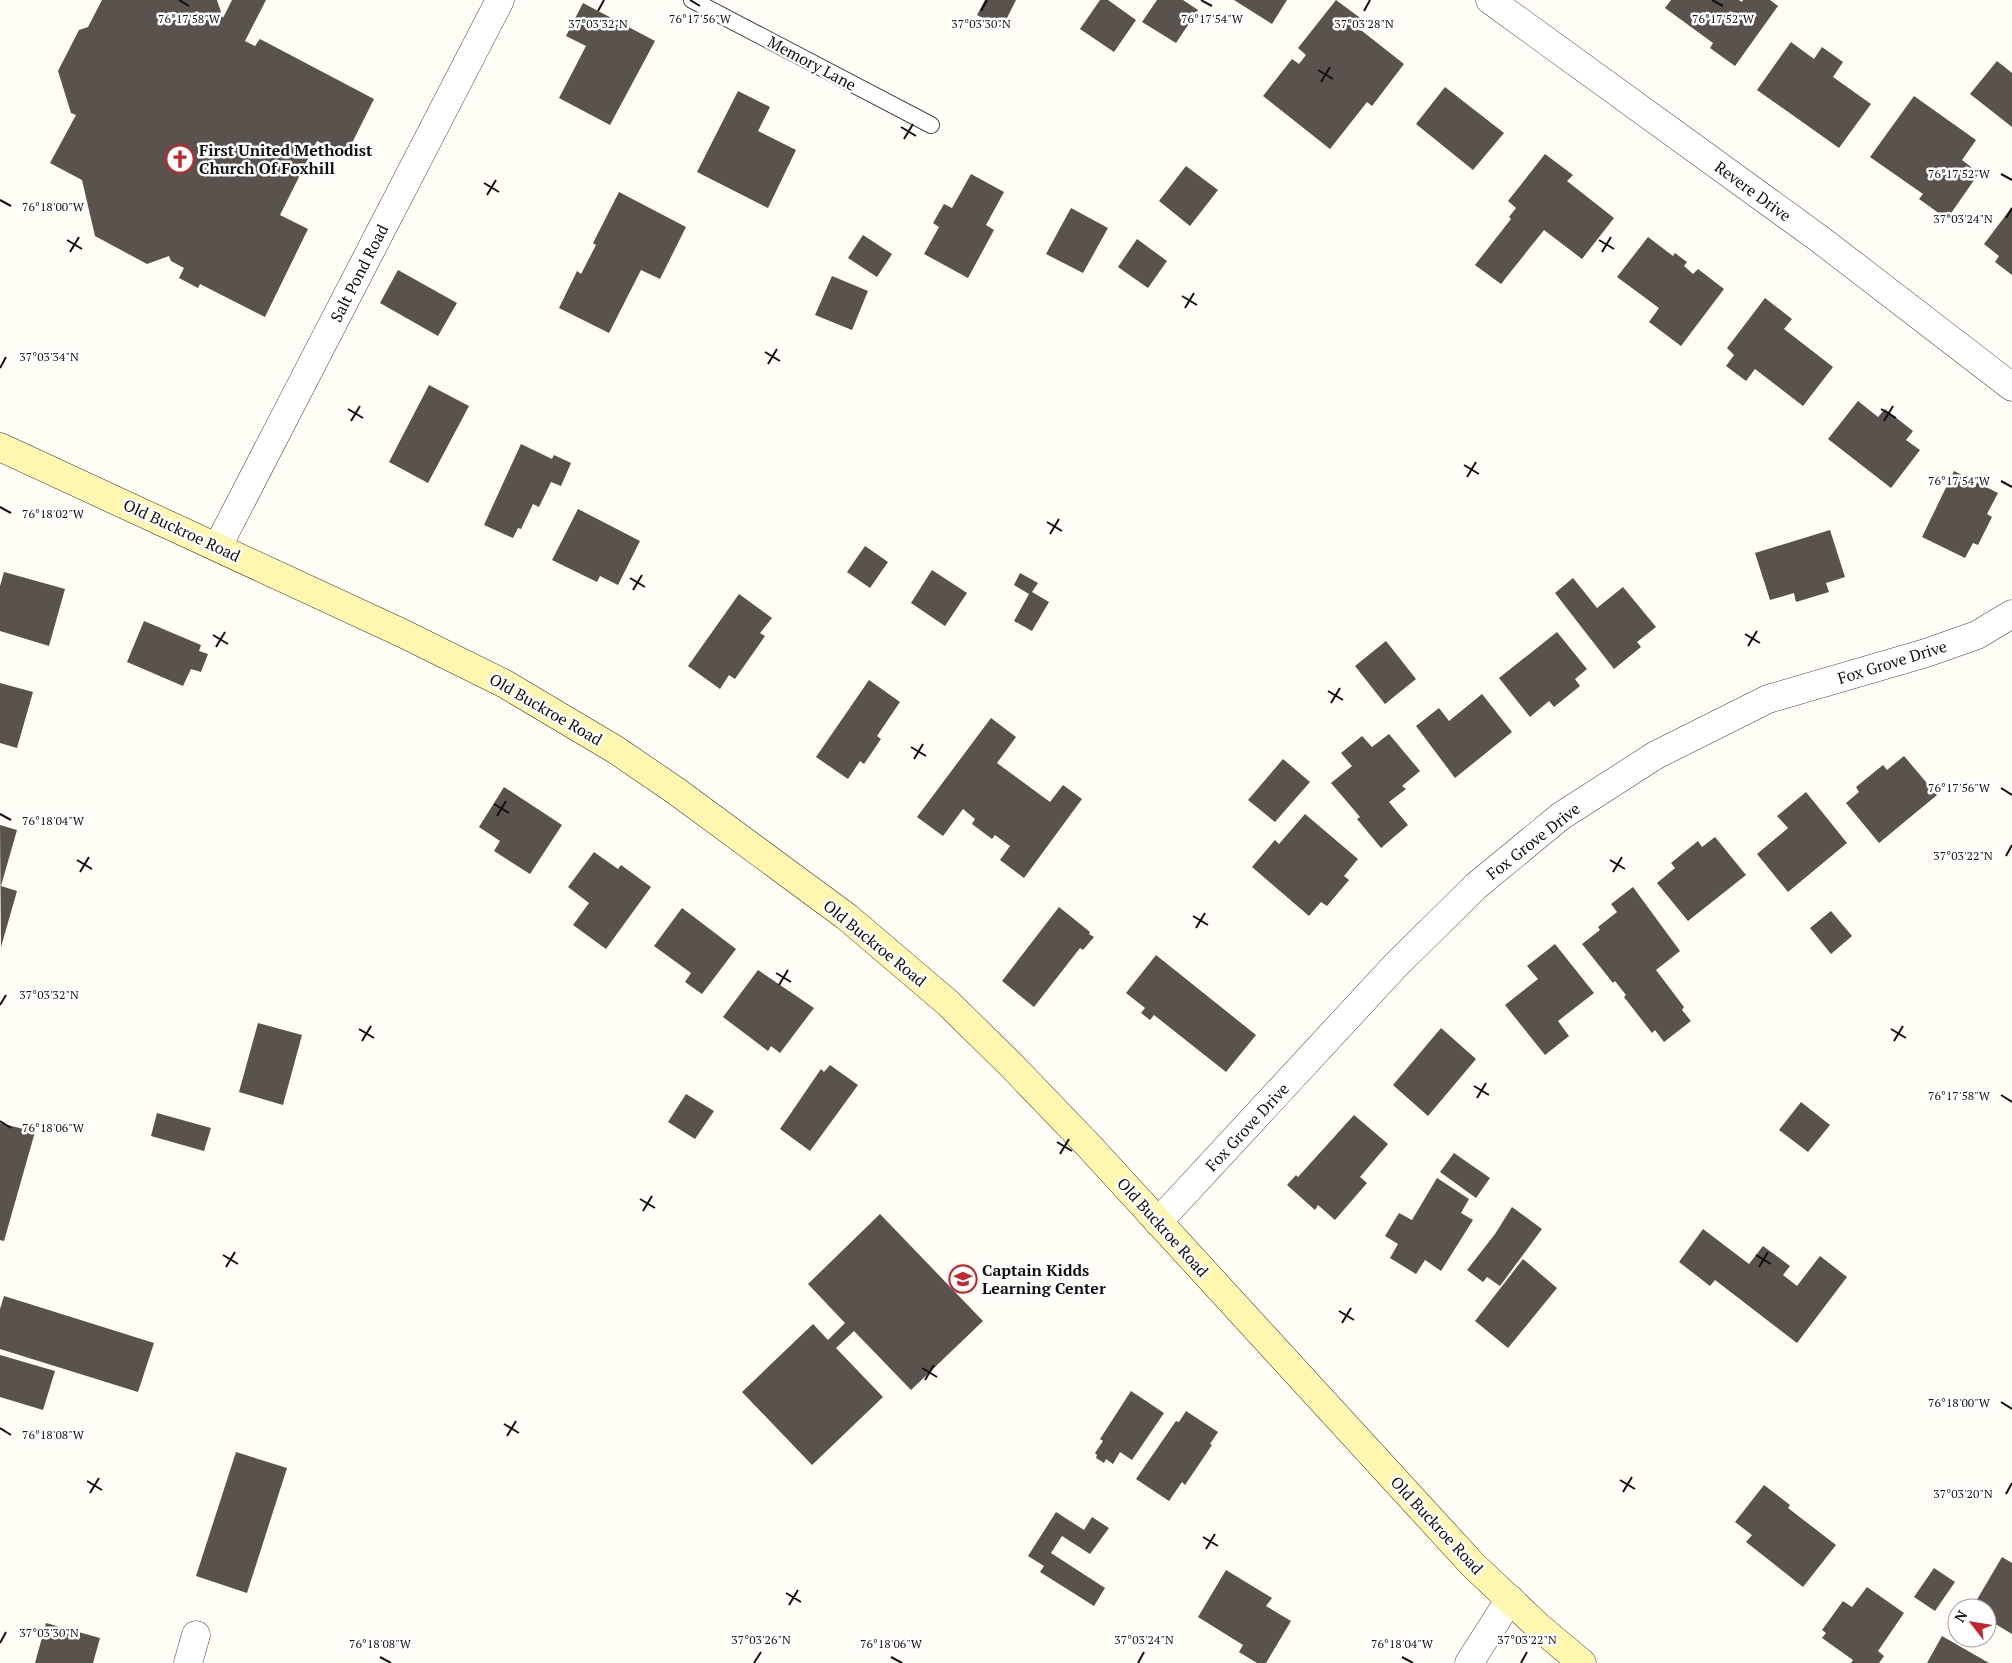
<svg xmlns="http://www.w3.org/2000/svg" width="2012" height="1663" viewBox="0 0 2012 1663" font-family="'PT Serif',serif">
  <rect width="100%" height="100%" fill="#fffdf5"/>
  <g fill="#5a524d">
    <polygon points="102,0 217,0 223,18 232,0 266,0 245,41 255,46 260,39 374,99 346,155 317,141 280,215 308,229 265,317 200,284 198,288 179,278 184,268 171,261 169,256 147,264 95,236 82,180 50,163 76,115 71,113 58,71 79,30 88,27"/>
    <polygon points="985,0 1016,0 1002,28 977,15"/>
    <polygon points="1100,0 1108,0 1136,20 1114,52 1080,29"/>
    <polygon points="1157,0 1183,0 1198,10 1176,43 1142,22"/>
    <polygon points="1234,0 1287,0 1272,24"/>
    <polygon points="1336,0 1363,20 1357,27 1404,64 1372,106 1367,102 1330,149 1263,96 1292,59 1299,64 1306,55 1298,48"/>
    <polygon points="1671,0 1739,0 1742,2 1743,0 1770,0 1778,6 1735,66 1710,48 1713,43 1665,8"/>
    <polygon points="583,3 655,41 610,125 559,98 586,46 566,36"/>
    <polygon points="1791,42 1814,59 1822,47 1843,62 1833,77 1871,104 1839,148 1757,90"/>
    <polygon points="1997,61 2012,73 2012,127 1970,94"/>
    <polygon points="1445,87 1504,133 1473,170 1416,124"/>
    <polygon points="738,91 770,107 758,131 796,150 768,208 697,172"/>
    <polygon points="1914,96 1976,140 1962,160 1979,173 1947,219 1919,199 1923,194 1870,157"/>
    <polygon points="1545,154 1573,175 1567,181 1614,218 1582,259 1544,230 1501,284 1475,265 1511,219 1509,217 1516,208 1508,201"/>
    <polygon points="1186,166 1218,190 1190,226 1159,201"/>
    <polygon points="971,174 1004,192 986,225 994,230 968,278 924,254 939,227 933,223 944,204 952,208"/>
    <polygon points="619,192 686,227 660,279 641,270 609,333 559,308 577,271 581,274 596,245 593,243"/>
    <polygon points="2012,207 2012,275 1995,262 1999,256 1984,244"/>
    <polygon points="1071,208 1108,228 1083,273 1046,254"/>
    <polygon points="863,235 892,254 877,277 848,258"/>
    <polygon points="1648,237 1673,256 1675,253 1687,262 1684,266 1693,274 1698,269 1724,289 1681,346 1649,322 1659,308 1617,277"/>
    <polygon points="1137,239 1167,261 1148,288 1118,267"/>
    <polygon points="398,270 457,303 438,336 380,303"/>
    <polygon points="832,276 868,291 852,330 815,315"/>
    <polygon points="1765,298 1792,319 1784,329 1833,367 1803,406 1755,369 1746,381 1726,366 1734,355 1727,348"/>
    <polygon points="429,385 469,406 428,483 389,462"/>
    <polygon points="1858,401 1878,417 1885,409 1913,431 1906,440 1920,450 1891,488 1828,439"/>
    <polygon points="521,444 552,459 554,455 571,463 561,486 551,482 539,507 533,504 521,529 518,528 513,538 484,525"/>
    <polygon points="1954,471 1998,493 1987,514 1992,517 1978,545 1973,543 1965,558 1922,537"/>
    <polygon points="578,509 640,541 618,585 600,576 597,582 552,560"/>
    <polygon points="1830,530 1845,577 1826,583 1829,592 1796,602 1794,593 1770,600 1755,553"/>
    <polygon points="865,546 888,562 870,588 847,572"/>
    <polygon points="932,570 967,593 945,626 911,603"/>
    <polygon points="4,572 65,589 49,646 0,631 0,586"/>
    <polygon points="1020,573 1038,583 1032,592 1049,602 1032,631 1014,621 1029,594 1014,585"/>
    <polygon points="1573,578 1597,608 1623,587 1656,627 1637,642 1641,647 1614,669 1555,593"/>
    <polygon points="739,594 772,618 760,633 765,636 735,679 729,675 720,689 688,666"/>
    <polygon points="144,621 201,645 199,651 208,654 201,672 191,669 183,686 127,662"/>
    <polygon points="1557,632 1587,669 1575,679 1580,686 1554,707 1549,701 1530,717 1499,678"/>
    <polygon points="1386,641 1416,679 1385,704 1355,666"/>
    <polygon points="869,680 900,702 877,736 881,739 864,764 860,761 848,779 816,757"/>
    <polygon points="0,683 33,692 17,748 0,743"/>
    <polygon points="1482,694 1512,732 1455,778 1416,726 1439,708 1449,721"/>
    <polygon points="991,718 1016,737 997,763 1050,802 1063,785 1082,799 1024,878 1000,860 1010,846 995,835 992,839 972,824 975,819 963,809 943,836 917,817"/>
    <polygon points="1389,734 1420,771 1402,786 1406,789 1389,802 1408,825 1381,848 1357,819 1360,817 1331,783 1352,766 1341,753 1362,736 1372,747"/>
    <polygon points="1904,756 1937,795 1879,843 1846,803 1859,792 1856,787 1883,765 1887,770"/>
    <polygon points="1283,759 1310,782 1275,822 1248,800"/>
    <polygon points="504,787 562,825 530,874 494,851 500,841 479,827"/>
    <polygon points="1806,792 1847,843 1788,892 1757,854 1788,828 1777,816"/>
    <polygon points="1305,814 1358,859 1344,876 1349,880 1327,906 1321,902 1309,916 1252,867 1275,840 1279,844"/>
    <polygon points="0,825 17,830 1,886 17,891 1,947"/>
    <polygon points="1715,837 1746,875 1688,921 1657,883 1675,868 1671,863 1698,841 1702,847"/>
    <polygon points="594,852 618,869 621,865 651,887 606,949 573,925 589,903 568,887"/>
    <polygon points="1633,887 1680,951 1656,970 1684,1007 1682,1010 1691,1021 1664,1042 1655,1030 1652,1033 1624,997 1626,995 1615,981 1613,983 1582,944 1600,930 1598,927 1617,912 1611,904"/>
    <polygon points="1059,907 1090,932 1089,934 1094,937 1083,950 1080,948 1034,1007 1002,981"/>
    <polygon points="682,908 736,949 702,994 685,982 691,973 654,946"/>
    <polygon points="1831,911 1852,936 1831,954 1810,928"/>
    <polygon points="1555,944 1594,993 1558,1021 1569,1036 1545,1055 1505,1005 1538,979 1527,966"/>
    <polygon points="1156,955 1256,1035 1226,1072 1154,1015 1150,1020 1141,1013 1145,1008 1126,993"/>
    <polygon points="758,970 814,1008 780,1053 771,1046 768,1051 723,1017"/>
    <polygon points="258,1023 302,1035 283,1105 239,1092"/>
    <polygon points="1441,1028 1476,1059 1428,1116 1393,1085"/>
    <polygon points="830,1065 858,1085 810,1151 780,1129 821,1069 824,1072"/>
    <polygon points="686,1094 714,1111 695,1139 668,1122"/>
    <polygon points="1801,1102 1830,1125 1808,1152 1779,1130"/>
    <polygon points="157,1113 211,1128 204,1151 151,1136"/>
    <polygon points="1354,1115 1388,1144 1360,1177 1367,1183 1335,1220 1318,1205 1315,1210 1287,1185 1296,1175 1298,1177"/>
    <polygon points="0,1123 35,1132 4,1241 0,1240"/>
    <polygon points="1454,1153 1490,1178 1476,1198 1440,1172"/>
    <polygon points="1437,1178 1469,1199 1461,1213 1473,1220 1441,1271 1425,1260 1416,1274 1390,1258 1398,1244 1385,1236 1399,1213 1412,1220"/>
    <polygon points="1512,1207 1542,1229 1500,1286 1487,1277 1483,1282 1467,1270 1495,1234"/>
    <polygon points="880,1214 983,1321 911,1390 854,1331 836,1348 883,1397 812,1465 742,1392 813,1324 828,1340 845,1323 808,1284"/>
    <polygon points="1703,1229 1749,1264 1763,1246 1790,1266 1783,1275 1797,1286 1820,1256 1847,1277 1797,1343 1715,1280 1710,1286 1679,1262"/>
    <polygon points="1523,1259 1557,1288 1508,1348 1475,1321"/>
    <polygon points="4,1296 154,1343 138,1392 0,1349 0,1309"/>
    <polygon points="0,1355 55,1371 43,1410 0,1397"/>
    <polygon points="1131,1391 1164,1413 1132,1460 1120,1452 1113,1464 1106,1459 1104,1463 1096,1458 1097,1455 1095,1453 1103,1441 1100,1439"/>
    <polygon points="1186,1411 1218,1432 1210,1444 1212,1445 1185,1485 1182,1482 1169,1501 1136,1479 1176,1421 1179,1422"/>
    <polygon points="236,1452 287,1468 247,1593 196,1576"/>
    <polygon points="1764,1485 1790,1505 1788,1508 1836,1545 1803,1587 1746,1542 1752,1535 1735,1522"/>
    <polygon points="1056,1512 1084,1530 1092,1517 1109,1528 1090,1554 1062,1536 1051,1553 1105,1588 1094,1606 1040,1572 1044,1566 1028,1556"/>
    <polygon points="2002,1557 2012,1563 2012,1634 1987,1619 1987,1608 1972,1608"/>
    <polygon points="1934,1568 1955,1582 1935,1611 1914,1597"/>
    <polygon points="1226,1570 1272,1598 1266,1606 1291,1621 1266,1663 1257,1663 1239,1652 1243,1645 1198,1617"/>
    <polygon points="1867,1587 1904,1613 1878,1651 1884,1656 1879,1663 1851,1663 1853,1660 1822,1638 1826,1633 1822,1630 1843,1601 1852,1607"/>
    <polygon points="46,1623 100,1638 93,1663 35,1663"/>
    <polygon points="1942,1636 1989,1663 1927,1663"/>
  </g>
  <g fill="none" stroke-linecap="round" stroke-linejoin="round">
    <g stroke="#444" stroke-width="18">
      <polyline id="lane" points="692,0 931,125"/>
    </g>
    <g stroke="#444" stroke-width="29">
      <g id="street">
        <polyline points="1490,0 1821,240 2012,387"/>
        <polyline points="218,546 500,0"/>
        <polyline points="1158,1222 1395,966 1476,886 1561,816 1656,755 1768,699 1926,653 1977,635 2012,614"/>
        <polyline points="188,1663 196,1635"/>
        <polyline points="1469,1663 1510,1599"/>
      </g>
    </g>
    <g stroke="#333" stroke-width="29">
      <polyline id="secondary" points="0,447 402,633 505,684 616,750 676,791 847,917 948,1003 1013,1067 1089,1146 1473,1565 1539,1627 1582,1663"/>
    </g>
    <use href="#lane" stroke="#fff" stroke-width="16"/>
    <use href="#street" stroke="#fff" stroke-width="28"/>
    <use href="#secondary" stroke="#fff6b0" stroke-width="28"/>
  </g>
  <path fill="none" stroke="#111" stroke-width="2" d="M179,0L189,6M690,0L700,6M1201,0L1212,6M1712,0L1723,6M598,11L604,0M981,11L987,0M1364,11L1370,0M1318,70L1333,79M1321,82L1330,67M901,127L916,136M904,139L913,124M2001,174L2012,180M484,183L499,192M487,195L496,180M0,200L11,206M2006,218L2012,208M67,240L82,249M1599,240L1614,249M70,252L79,237M1602,252L1611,237M1182,296L1197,305M1185,308L1194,293M765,352L780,361M768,364L777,349M0,368L6,357M348,409L363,418M1881,409L1896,418M351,421L360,406M1884,421L1893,406M1464,465L1479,474M1467,477L1476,462M2001,481L2012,487M0,507L11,513M1047,522L1062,531M1050,534L1059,519M630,578L645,587M633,590L642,575M1745,634L1760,643M213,635L228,644M1748,646L1757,631M216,647L225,632M1328,691L1343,700M1331,703L1340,688M911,747L926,756M914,759L923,744M2001,788L2012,795M494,804L509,813M0,814L11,820M497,816L506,801M2006,856L2012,845M77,860L92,869M1610,860L1625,869M80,872L89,857M1613,872L1622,857M1193,916L1208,925M1196,928L1205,913M776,973L791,982M779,985L788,970M0,1005L6,995M359,1029L374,1038M1891,1029L1906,1038M362,1041L371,1026M1894,1041L1903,1026M1474,1086L1489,1095M2001,1095L2012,1102M1477,1098L1486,1083M0,1121L11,1128M1057,1142L1072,1151M1060,1154L1069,1139M640,1199L655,1208M643,1211L652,1196M223,1255L238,1264M1756,1255L1771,1264M226,1267L235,1252M1759,1267L1768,1252M1339,1311L1354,1320M1342,1323L1351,1308M922,1368L937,1377M925,1380L934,1365M2001,1402L2012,1409M504,1424L519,1433M0,1428L11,1435M507,1436L516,1421M1620,1480L1635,1489M87,1481L102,1490M1623,1492L1632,1477M90,1493L99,1478M2006,1494L2012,1483M1203,1537L1218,1546M1206,1549L1215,1534M786,1593L801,1602M789,1605L798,1590M0,1643L6,1632M380,1657L391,1663M891,1657L902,1663M1402,1657L1413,1663M754,1663L761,1652M1138,1663L1144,1652M1521,1663L1527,1652"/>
  <defs>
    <g id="church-ring" transform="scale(1.4375)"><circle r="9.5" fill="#fff" stroke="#c4262e" stroke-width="1.5"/><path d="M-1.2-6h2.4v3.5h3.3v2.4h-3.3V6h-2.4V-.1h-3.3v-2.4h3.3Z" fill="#c4262e"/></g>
    <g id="school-ring" transform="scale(1.4375)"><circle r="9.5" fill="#fff" stroke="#c4262e" stroke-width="1.5"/><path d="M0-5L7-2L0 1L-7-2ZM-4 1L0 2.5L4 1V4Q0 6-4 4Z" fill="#c4262e"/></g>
  </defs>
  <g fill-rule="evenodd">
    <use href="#church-ring" x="180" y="159"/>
    <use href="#school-ring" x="963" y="1279"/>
  </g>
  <g text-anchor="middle" stroke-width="5" stroke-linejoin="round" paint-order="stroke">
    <g font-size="16" fill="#111" stroke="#fff">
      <text transform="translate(812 63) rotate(28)" y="6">Memory Lane</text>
      <text transform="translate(1753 191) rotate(36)" y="6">Revere Drive</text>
      <text transform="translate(359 273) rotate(-63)" y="6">Salt Pond Road</text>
      <text transform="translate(182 530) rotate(25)" y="6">Old Buckroe Road</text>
      <text transform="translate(1892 662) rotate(-17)" y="6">Fox Grove Drive</text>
      <text transform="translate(546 709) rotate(30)" y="6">Old Buckroe Road</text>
      <text transform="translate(1533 841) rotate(-38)" y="6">Fox Grove Drive</text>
      <text transform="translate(875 943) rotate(39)" y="6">Old Buckroe Road</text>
      <text transform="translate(1247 1127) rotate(-47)" y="6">Fox Grove Drive</text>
      <text transform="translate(1163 1227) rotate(48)" y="6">Old Buckroe Road</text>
      <text transform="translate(1437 1525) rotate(47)" y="6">Old Buckroe Road</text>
    </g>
    <g font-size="16" font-weight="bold" fill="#111" stroke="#fff" text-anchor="start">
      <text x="199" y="156">First United Methodist<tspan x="199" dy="18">Church Of Foxhill</tspan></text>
      <text x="982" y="1276">Captain Kidds<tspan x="982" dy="18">Learning Center</tspan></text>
    </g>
  </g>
  <g font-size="12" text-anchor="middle" fill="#111" stroke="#fff" stroke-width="5" stroke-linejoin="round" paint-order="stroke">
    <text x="1212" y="23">76°17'54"W</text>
    <text x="1723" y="23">76°17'52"W</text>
    <text x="189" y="23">76°17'58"W</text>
    <text x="700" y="23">76°17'56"W</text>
    <text x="598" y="28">37°03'32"N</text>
    <text x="981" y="28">37°03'30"N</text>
    <text x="1364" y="28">37°03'28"N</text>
    <text x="1959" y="178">76°17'52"W</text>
    <text x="53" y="211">76°18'00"W</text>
    <text x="1963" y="223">37°03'24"N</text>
    <text x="49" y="361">37°03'34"N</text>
    <text x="1959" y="485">76°17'54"W</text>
    <text x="53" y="518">76°18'02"W</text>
    <text x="1959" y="792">76°17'56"W</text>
    <text x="53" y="825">76°18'04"W</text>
    <text x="1963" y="860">37°03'22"N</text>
    <text x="49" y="999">37°03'32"N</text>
    <text x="1959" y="1100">76°17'58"W</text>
    <text x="53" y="1132">76°18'06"W</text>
    <text x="1959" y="1407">76°18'00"W</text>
    <text x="53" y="1439">76°18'08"W</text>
    <text x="1963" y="1498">37°03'20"N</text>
    <text x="49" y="1637">37°03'30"N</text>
    <text x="761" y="1644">37°03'26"N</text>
    <text x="1144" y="1644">37°03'24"N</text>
    <text x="1527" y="1644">37°03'22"N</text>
    <text x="380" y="1648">76°18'08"W</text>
    <text x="891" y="1648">76°18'06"W</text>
    <text x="1402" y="1648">76°18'04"W</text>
  </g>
  <g transform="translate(1972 1623) rotate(301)"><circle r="24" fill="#ffffff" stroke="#a0a0a0"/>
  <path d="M0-4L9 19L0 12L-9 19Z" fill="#c4262e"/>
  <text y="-8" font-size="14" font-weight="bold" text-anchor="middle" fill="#111111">N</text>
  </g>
</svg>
